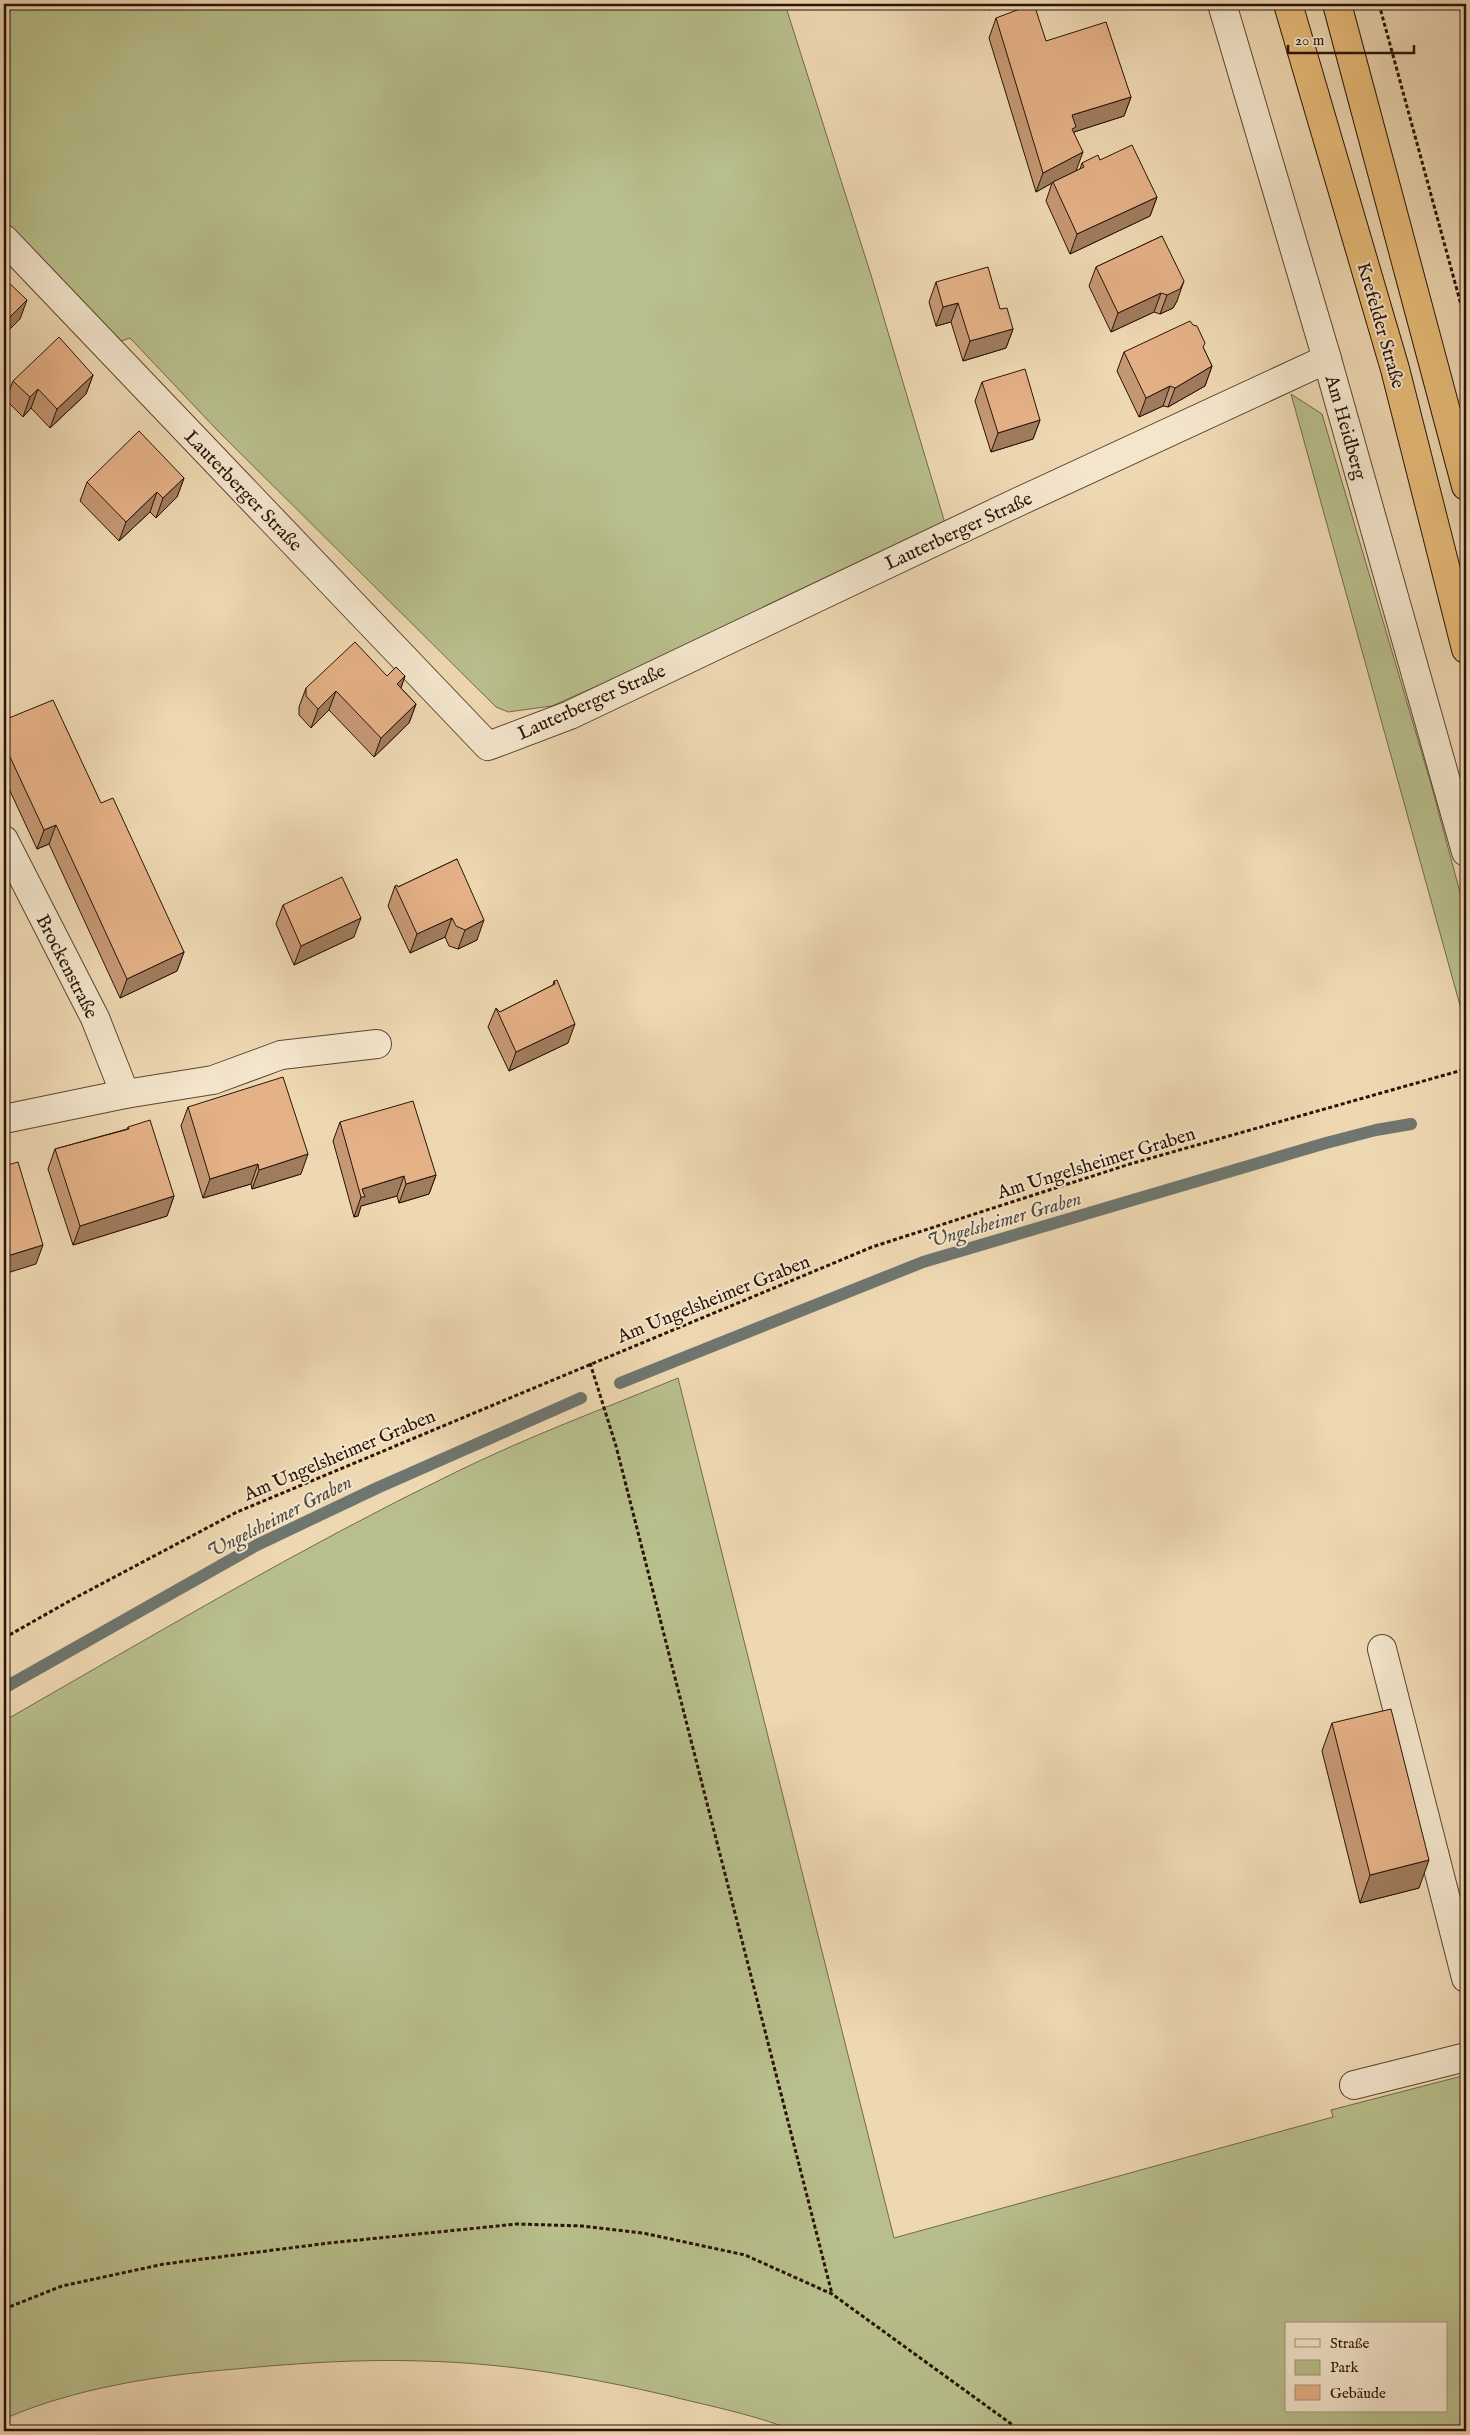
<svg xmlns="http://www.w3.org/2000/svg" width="1470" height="2435" viewBox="0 0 1470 2435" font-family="'IM FELL English',serif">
  <rect width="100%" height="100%" fill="#eed8b2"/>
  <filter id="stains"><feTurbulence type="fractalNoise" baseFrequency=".004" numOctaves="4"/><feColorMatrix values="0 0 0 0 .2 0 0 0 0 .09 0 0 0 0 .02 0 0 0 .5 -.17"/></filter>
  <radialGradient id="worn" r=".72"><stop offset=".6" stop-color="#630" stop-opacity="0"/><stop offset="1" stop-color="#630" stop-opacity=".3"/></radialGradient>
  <g fill="#b8bf8c" stroke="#72694a" fill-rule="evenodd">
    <polygon points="4,4 785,4 871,275 947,530 552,706 508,712 496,707 218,431 130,338 101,348 4,246"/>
    <polygon points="1291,394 1322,414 1431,784 1466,915 1466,1027"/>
    <path d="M678,1378L894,2238L1333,2117L1331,2110L1466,2075V2431H795C760,2417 724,2409 686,2400C601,2379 511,2363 422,2361C360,2359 298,2363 236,2369C160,2375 74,2388 4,2419V1721C152,1636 300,1548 454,1473C527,1437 603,1409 678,1378ZM1286,2324H1446V2411H1286Z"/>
  </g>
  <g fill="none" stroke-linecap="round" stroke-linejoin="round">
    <g stroke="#6f766f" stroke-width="12">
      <polyline points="620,1383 923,1262 1326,1143 1376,1130 1411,1124"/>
      <polyline points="4,1688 257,1545 377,1488 581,1398"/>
    </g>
    <g stroke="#5c4432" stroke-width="30">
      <g id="minor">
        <polyline points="1222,4 1327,359 1466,852"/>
        <polyline points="4,239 488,746 570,715 1018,502 1327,359"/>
        <polyline points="4,840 95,1018 125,1094"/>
        <polyline points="4,1119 125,1094 213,1080 281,1055 377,1044"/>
        <polyline points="1382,1649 1466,1978"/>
        <polyline points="1354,2085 1466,2057"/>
      </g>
    </g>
    <g stroke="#2b1307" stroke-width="30">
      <g id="highway">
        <polyline points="1288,4 1395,369 1466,649"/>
        <polyline points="1337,4 1466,486"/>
      </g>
    </g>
    <g stroke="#2b1307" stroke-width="3" stroke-dasharray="4 2.5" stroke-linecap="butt">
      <polyline points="1379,4 1466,323"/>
      <polyline points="590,1363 616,1446 832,2294"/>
      <polyline points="4,1638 73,1599 237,1512 872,1247 1130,1164 1466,1069"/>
      <polyline points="4,2309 62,2286 164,2264 329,2243 517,2224 582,2226 643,2233 745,2255 832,2294 1021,2431"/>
    </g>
    <use href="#minor" stroke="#f4e6cd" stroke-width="28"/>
    <use href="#highway" stroke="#e7bc79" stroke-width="28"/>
  </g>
  <g fill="#c59874" stroke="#2b1307">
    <polygon points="987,4 1009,4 989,10"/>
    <polygon points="996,18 1046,41 1131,97 1124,116 1074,132 1076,171 1080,169 1082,163 1100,160 1157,197 1150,216 1070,254 1046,201 1052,183 1036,192 989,38"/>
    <polygon points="1162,236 1177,301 1173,308 1160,314 1154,312 1111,332 1089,286 1096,267"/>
    <polygon points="936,282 1000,309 1013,329 1006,348 963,361 951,322 936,326 929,302"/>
    <polygon points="1203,347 1212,366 1205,386 1168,407 1163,406 1139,417 1117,371 1124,352"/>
    <polygon points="93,375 86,394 50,428 31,408 23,417 6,400 13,381"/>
    <polygon points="982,382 1040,420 1033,439 991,452 975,401"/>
    <polygon points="184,478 177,497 156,518 150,512 119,541 80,501 87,482"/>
    <polygon points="387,676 405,676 401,688 416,704 409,723 374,757 329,710 311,728 299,715 299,707 306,688"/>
    <polygon points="4,720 101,803 184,952 177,971 120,998 49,844 37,849 4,778"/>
    <polygon points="457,859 477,940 458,949 449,946 445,937 410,953 388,906 395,886 398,887"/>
    <polygon points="283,905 354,937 294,965 276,924"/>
    <polygon points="554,981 568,1043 509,1071 488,1027 496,1008 500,1012 553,985"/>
    <polygon points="188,1107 301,1174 252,1189 251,1184 203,1198 181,1126"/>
    <polygon points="340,1122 436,1175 429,1194 399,1203 397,1196 361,1206 358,1216 354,1217 333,1141"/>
    <polygon points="128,1127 174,1196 167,1216 73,1245 48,1169 55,1149 127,1129"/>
    <polygon points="1332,1723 1419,1888 1360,1903 1322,1751"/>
  </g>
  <g fill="#a07c5e" stroke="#2b1307">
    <polygon points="992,4 1009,4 989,10"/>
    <polygon points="1131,97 1124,116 1074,132 1069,147 1072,115"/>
    <polygon points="1083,152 1076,171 1053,182 1052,183 1036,192 1043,173"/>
    <polygon points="1157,197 1150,216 1070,254 1077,234"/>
    <polygon points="1184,281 1177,301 1173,308 1160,314 1167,295"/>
    <polygon points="1161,293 1154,312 1111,332 1118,313"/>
    <polygon points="27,300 20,319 4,335 4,323"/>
    <polygon points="958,303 951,322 936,326 943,307"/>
    <polygon points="1013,329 1006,348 963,361 970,341"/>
    <polygon points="1212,366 1205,386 1168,407 1175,388"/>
    <polygon points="93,375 86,394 50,428 57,409"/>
    <polygon points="1170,386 1163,406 1139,417 1146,398"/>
    <polygon points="38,389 31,408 23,417 30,397"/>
    <polygon points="1040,420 1033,439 991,452 998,433"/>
    <polygon points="184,478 177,497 156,518 163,498"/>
    <polygon points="157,492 150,512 119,541 126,522"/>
    <polygon points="405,676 398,696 397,684"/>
    <polygon points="336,691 329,710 311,728 318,709"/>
    <polygon points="416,704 409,723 374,757 381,738"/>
    <polygon points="56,825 49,844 37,849 44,830"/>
    <polygon points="361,918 354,937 294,965 301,946"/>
    <polygon points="452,918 445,937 410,953 417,934"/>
    <polygon points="484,920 477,940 458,949 465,930"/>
    <polygon points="184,952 177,971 120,998 127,979"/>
    <polygon points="575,1024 568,1043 509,1071 516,1052"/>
    <polygon points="308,1154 301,1174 252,1189 259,1170"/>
    <polygon points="258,1164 251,1184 203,1198 210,1179"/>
    <polygon points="436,1175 429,1194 399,1203 406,1184"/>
    <polygon points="404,1176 397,1196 361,1206 358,1216 354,1217 361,1197 362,1189"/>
    <polygon points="174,1196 167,1216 73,1245 80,1226"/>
    <polygon points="43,1245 36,1264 4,1274 4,1257"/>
    <polygon points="1429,1860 1419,1888 1360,1903 1370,1875"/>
  </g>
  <g fill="#e5b187" stroke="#2b1307">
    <polygon points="1033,4 1034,4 1046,41 1106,22 1131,97 1072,115 1076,127 1072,129 1083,152 1043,173 996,18"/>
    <polygon points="1132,145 1157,197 1077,234 1053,182 1084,167 1082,163 1098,155 1100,160"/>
    <polygon points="1162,236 1184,281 1180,289 1167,295 1161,293 1118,313 1096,267"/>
    <polygon points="988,267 1000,309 1007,308 1013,329 970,341 958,303 943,307 936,282"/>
    <polygon points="4,278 27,300 4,323"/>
    <polygon points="1190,321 1193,325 1197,326 1205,343 1203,347 1212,366 1175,388 1170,386 1146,398 1124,352"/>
    <polygon points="59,337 93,375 57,409 38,389 30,397 13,381"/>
    <polygon points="1025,369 1040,420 998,433 982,382"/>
    <polygon points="139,431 184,478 163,498 157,492 126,522 87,482"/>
    <polygon points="355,642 387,676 396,667 405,676 397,684 416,704 381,738 336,691 318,709 306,696 306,688"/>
    <polygon points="53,700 101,803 113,798 184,952 127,979 56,825 44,830 4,744 4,720"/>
    <polygon points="457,859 484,920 465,930 456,926 452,918 417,934 395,886 397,885 398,887"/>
    <polygon points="342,877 361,918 301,946 283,905"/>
    <polygon points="557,980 575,1024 516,1052 496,1008 500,1012 555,984 554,981"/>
    <polygon points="283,1077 308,1154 259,1170 258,1164 210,1179 188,1107"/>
    <polygon points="413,1101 436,1175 406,1184 404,1176 362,1189 365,1197 361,1197 340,1122"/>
    <polygon points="150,1120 174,1196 80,1226 55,1149 129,1129 128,1127"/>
    <polygon points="18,1162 43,1245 4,1257 4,1166"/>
    <polygon points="1391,1709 1429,1860 1370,1875 1332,1723"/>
  </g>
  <g text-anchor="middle" stroke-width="4" stroke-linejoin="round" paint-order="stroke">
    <g font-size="19" fill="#2b1307" stroke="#f4e6cd">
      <text transform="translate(1382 325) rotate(74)" y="7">Krefelder Straße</text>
      <text transform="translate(1347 427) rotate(74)" y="7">Am Heidberg</text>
      <text transform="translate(244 490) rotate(46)" y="7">Lauterberger Straße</text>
      <text transform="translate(958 530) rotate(-25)" y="7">Lauterberger Straße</text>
      <text transform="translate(591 701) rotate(-24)" y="7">Lauterberger Straße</text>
      <text transform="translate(68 966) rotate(63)" y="7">Brockenstraße</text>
      <text transform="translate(1096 1162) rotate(-17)" y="7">Am Ungelsheimer Graben</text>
      <text transform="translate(713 1298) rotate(-22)" y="7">Am Ungelsheimer Graben</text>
      <text transform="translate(339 1454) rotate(-23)" y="7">Am Ungelsheimer Graben</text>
    </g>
    <g font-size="20" font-style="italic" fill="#534d44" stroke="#f4e6cd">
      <text transform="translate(1004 1219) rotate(-16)" y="7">Ungelsheimer Graben</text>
      <text transform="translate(279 1516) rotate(-27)" y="7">Ungelsheimer Graben</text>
    </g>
  </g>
  <rect width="1470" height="2435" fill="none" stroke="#eed8b2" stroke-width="20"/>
  <rect x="5" y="5" width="1460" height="2425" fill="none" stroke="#2b1307" stroke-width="2.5"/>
  <rect x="10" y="10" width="1450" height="2415" fill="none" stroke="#2b1307"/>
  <rect x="1285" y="2322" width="162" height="90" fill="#f4e6cd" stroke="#a4927e"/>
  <rect x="1295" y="2339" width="25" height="8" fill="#f4e6cd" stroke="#a4927e"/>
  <text x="1330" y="2348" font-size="15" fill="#2b1307">Straße</text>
  <rect x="1295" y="2360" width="25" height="15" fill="#b8bf8c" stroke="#a4927e"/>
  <text x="1330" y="2372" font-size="15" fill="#2b1307">Park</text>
  <rect x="1295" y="2385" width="25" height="15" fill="#e5b187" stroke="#a4927e"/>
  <text x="1330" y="2398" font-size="15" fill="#2b1307">Gebäude</text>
  <path d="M1288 45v8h126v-8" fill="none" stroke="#2b1307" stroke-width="2.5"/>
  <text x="1295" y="45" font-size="15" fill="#2b1307" stroke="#f4e6cd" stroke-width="4" paint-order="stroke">20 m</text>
  <rect width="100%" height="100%" filter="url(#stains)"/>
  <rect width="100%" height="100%" fill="url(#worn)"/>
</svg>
